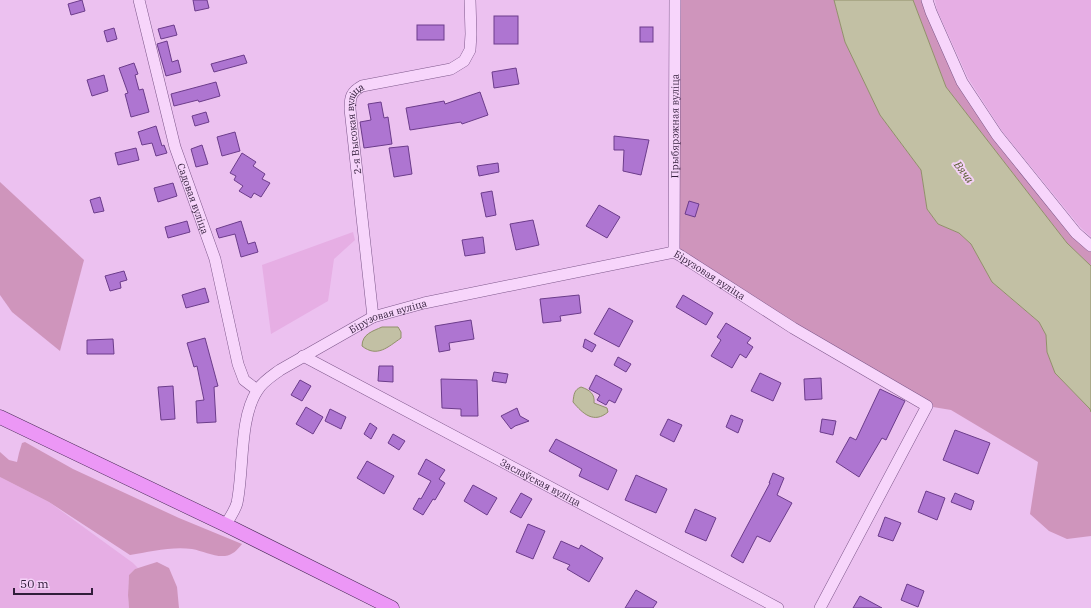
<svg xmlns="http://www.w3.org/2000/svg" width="1091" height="608" viewBox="0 0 1091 608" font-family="'IBM Plex Serif',serif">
  <rect width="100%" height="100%" fill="#ecc1f0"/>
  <g fill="#e6aee4">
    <polygon points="935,0 1091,0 1091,237 1081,228 1002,131 968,78 937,10"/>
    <polygon points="353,232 355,240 334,259 328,301 271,334 262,265"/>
    <polygon points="0,477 49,502 133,563 138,568 135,569 129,575 128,595 129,608 0,608"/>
  </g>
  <g fill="#cf95bc">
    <polygon points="675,0 834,0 845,42 880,115 921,170 927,209 938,224 959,233 971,244 992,282 1039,322 1046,335 1047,352 1055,373 1090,409 1091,412 1091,536 1067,539 1049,531 1030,514 1038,462 951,410 927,406 674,252"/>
    <polygon points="913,0 927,0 962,82 997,135 1091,247 1091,266 1067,243 946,87"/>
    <polygon points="0,182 84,260 60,351 12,312 0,295"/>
    <path d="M25,442L73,469L179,518L242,544C237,550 233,555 225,556C214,557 203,551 192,549C172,546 149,552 130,555L49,502L0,477V452L9,460L17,462L19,453L22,443Z"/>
    <polygon points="157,562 169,568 177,587 179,608 129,608 128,595 129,575 135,569"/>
  </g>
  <g fill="#c2c0a4" stroke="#91906a">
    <polygon points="834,0 913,0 946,87 1067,243 1091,266 1091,412 1090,409 1055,373 1047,352 1046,335 1039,322 992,282 971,244 959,233 938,224 927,209 921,170 880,115 845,42"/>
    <path d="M382,327H398L401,332V338C388,347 377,358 362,346C362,334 373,331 382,327Z"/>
    <path d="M581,387C590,390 595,394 594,403L607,408L608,412C594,424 583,414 573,402C574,394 574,390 581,387Z"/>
  </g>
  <g fill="#ae75d1" stroke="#6c3c8b">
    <polygon points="82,0 85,11 71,15 68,4"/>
    <polygon points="193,0 207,0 209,8 195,11"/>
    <rect x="494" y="16" width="24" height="28"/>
    <polygon points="174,25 177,35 161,39 158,29"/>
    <rect x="417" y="25" width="27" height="15"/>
    <rect x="640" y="27" width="13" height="15"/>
    <polygon points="114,28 117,39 107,42 104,31"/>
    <polygon points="167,41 172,62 178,60 181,72 166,76 157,44"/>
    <polygon points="244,55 247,63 214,72 211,64"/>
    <polygon points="134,63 138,74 135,75 139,90 143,89 149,112 131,117 125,94 128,93 119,68"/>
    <polygon points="516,68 519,84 494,88 492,72"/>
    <polygon points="104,75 108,91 92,96 87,80"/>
    <polygon points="216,82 220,96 199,102 198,100 174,106 171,94"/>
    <polygon points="480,92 488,115 462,124 461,122 410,130 406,108 444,101 445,104"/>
    <polygon points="381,102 384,118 388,117 392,144 364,148 360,122 371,120 368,104"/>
    <polygon points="206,112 209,122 195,126 192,116"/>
    <polygon points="156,126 162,146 164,145 167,153 156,156 152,143 142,145 138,132"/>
    <polygon points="235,132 240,151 222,156 217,137"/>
    <polygon points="614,136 649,140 641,175 623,171 624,150 614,150"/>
    <polygon points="202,145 208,164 196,167 191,149"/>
    <polygon points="408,146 412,174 394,177 389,148"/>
    <polygon points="136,148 139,160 118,165 115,153"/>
    <polygon points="242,153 256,162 253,166 265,174 262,179 270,183 261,197 254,193 251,198 239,191 243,186 234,180 236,176 230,173"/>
    <polygon points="498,163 499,172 479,176 477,166"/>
    <polygon points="173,183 177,196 158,202 154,188"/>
    <polygon points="492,191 496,215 486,217 481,193"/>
    <polygon points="100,197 104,211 94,213 90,200"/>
    <polygon points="689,201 699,204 695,217 685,214"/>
    <polygon points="599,205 620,217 607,238 586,226"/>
    <polygon points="533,220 539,245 516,250 510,224"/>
    <polygon points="187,221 190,232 168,238 165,227"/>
    <polygon points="241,221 248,244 255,242 258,252 241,257 235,234 219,238 216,229"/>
    <polygon points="483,237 485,253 465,256 462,240"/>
    <polygon points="124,271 127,280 120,282 121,288 110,291 105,276"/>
    <polygon points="205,288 209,302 186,308 182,295"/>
    <polygon points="579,295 581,313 560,316 561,321 543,323 540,299"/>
    <polygon points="683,295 713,313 706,325 676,307"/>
    <polygon points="609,308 633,321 619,347 594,334"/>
    <polygon points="471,320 474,339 449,343 450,350 439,352 435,326"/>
    <polygon points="726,323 751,338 747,343 753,347 746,358 740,354 732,368 711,356 721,340 717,337"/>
    <polygon points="205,338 218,386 214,387 216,422 197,423 196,401 204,400 197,366 194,367 187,343"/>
    <polygon points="113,339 114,354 87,354 87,340"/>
    <polygon points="585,339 596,345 592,352 583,347"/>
    <polygon points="618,357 631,364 626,372 614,365"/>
    <polygon points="379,366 393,366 393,382 378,381"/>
    <polygon points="494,372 508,374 506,383 492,381"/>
    <polygon points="760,373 781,383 773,401 751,391"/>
    <polygon points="596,375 622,389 615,403 609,400 606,405 597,400 600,395 589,389"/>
    <polygon points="821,378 822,399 805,400 804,379"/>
    <polygon points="441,379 477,380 478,416 461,416 461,409 442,408"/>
    <polygon points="300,380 311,386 302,401 291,395"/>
    <polygon points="173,386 175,419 161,420 158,387"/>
    <polygon points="880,389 905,401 886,440 882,438 859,477 836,462 850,437 856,440"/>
    <polygon points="306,407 323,417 313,434 296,424"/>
    <polygon points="517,408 520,416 529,421 515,426 511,429 501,416"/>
    <polygon points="330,409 346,417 341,429 325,421"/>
    <polygon points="731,415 743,420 738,433 726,427"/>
    <polygon points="668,419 682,425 674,442 660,435"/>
    <polygon points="822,419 836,421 833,435 820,432"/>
    <polygon points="370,423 377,428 371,439 364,434"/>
    <polygon points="955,430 990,443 978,474 943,460"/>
    <polygon points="393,434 405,441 399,450 388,443"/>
    <polygon points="556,439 617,470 608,490 579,476 582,469 549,451"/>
    <polygon points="426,459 445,470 439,479 445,483 435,500 433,499 423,515 413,509 419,498 421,499 431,481 418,474"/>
    <polygon points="367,461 394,476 384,494 357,478"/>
    <polygon points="773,473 784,478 777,495 792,503 770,542 757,536 743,563 731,556 770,483 769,483"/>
    <polygon points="636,475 667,489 656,513 625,500"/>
    <polygon points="473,485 497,498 487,515 464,501"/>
    <polygon points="926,491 945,498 937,520 918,512"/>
    <polygon points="521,493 532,499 521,518 510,512"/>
    <polygon points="955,493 974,501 971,510 951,502"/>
    <polygon points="695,509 716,518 706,541 685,532"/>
    <polygon points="885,517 901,523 893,541 878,536"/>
    <polygon points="528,524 545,531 533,559 516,552"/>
    <polygon points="561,541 579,549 581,545 603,558 589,582 567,569 570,565 553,558"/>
    <polygon points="907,584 924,591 918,607 901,600"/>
    <polygon points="636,590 657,602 653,608 625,608"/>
    <polygon points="860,596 882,608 853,608"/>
  </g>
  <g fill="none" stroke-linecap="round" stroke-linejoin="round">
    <g stroke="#7e588b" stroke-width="12">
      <g id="minor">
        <path id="s1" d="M139,0L175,147L215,259L238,364L244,380L257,390"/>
        <polyline points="927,0 931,12 962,82 997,135 1076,233 1091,246"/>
        <path id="s2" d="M674,252L675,0"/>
        <path id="s3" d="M373,317L350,109C350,97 351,92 362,86L451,69L464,61L470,50L471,34L470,0"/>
        <path id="s4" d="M303,356L778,608"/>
        <path id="s5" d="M226,525C229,518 235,511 237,503C244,470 239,419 257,391C262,382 272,376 280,370L373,317L424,303L674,252L681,256L793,328L927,406L820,608"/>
      </g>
    </g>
    <g stroke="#4a2c58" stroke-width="15">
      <polyline id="major" points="0,417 226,525 392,608"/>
    </g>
    <use href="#minor" stroke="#f7d5fb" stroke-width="11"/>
    <use href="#major" stroke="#ec97f6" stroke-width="14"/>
  </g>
  <g text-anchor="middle" stroke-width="4" stroke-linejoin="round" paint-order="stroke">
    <g font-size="10" fill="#311d3a" stroke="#f4d1f7">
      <text dy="4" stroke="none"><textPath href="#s2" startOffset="126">Прыбярэжная вуліца</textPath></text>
      <text dy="4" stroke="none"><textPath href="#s3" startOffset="191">2-я Высокая вуліца</textPath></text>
      <text dy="4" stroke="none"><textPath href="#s1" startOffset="206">Садовая вуліца</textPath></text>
      <text dy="4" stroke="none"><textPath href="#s5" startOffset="628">Бірузовая вуліца</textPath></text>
      <text dy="4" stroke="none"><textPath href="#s5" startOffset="292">Бірузовая вуліца</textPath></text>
      <text dy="4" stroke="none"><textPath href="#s4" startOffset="269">Заслаўская вуліца</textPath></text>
    </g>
    <g font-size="11" font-style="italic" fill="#545a2b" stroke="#f4d1f7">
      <text transform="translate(964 172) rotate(53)" y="4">Вяча</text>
    </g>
  </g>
  <path d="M14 588v6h78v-6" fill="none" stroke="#311d3a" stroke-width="2"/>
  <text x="20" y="588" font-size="12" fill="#311d3a" stroke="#f4d1f7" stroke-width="3" paint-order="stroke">50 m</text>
</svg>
